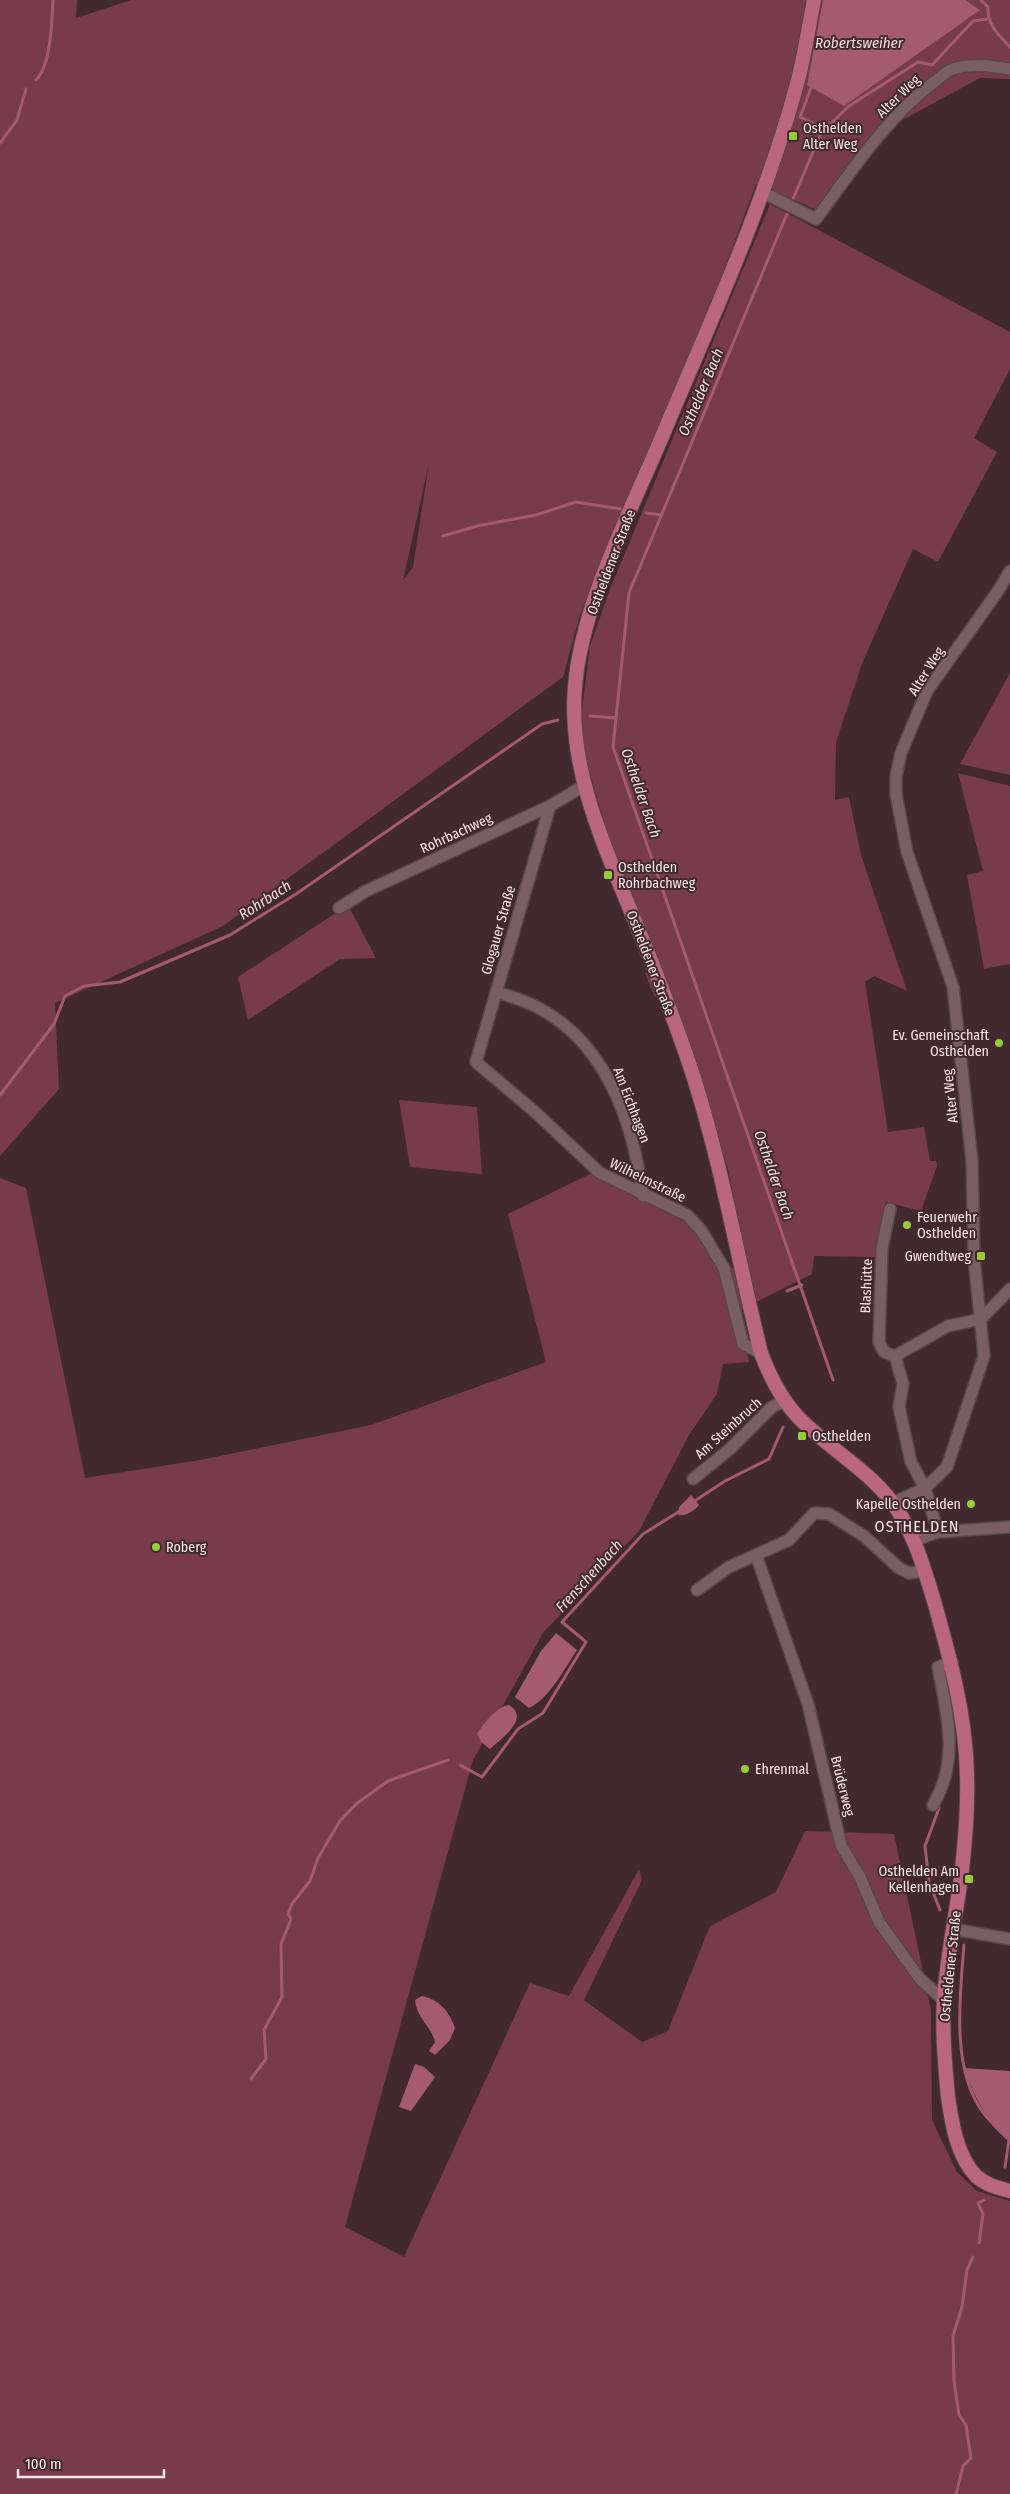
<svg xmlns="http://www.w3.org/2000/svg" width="1010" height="2494" viewBox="0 0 1010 2494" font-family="'Fira Sans Condensed',sans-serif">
  <rect width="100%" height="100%" fill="#41292f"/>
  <g fill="#773b4c" fill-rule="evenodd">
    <path d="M0,0H77L76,18L131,0H823L807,85L844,105L979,10L965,0H1010V79L980,78L895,124L825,213L756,184L697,343L580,615L563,677L223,926L55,1003L59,1089L0,1156ZM429,463L413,567L403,581Z"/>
    <polygon points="770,204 1010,332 1010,369 974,438 997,452 938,562 913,549 863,661 836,742 835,800 849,797 861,855 907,991 874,976 865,982 888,1132 924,1127 930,1161 936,1161 937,1166 921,1211 886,1202 877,1257 814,1256 812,1274 738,1311 749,1362 723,1364 717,1394 689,1435 639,1531 543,1633 473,1760 345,2227 404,2257 530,1983 569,1996 639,1869 642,1880 584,2000 642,2042 668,2031 710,1926 776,1892 805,1831 894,1834 931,2010 932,2120 957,2172 977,2191 1010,2201 1010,2494 0,2494 0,1178 26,1188 85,1478 200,1460 371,1425 546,1362 508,1214 596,1171 690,1214 729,1269 746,1261 728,1169 672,993 655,997 645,973 661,968 607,832 583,750 582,710 590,646 610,589"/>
    <polygon points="1010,673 1010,775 960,764"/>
    <polygon points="958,773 1010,786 1010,964 984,969 967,875 983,871"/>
    <polygon points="348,905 376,958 340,959 248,1020 238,977"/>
    <polygon points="399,1100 477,1107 482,1174 410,1167"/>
  </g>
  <g fill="#a45b6e">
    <polygon points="823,0 965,0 980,10 844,106 807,85"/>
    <path d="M691,1495L699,1505C694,1511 687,1516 678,1515L679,1507Z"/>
    <path d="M556,1633L577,1650C564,1669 550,1698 529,1708L515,1697L541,1651Z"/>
    <path d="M509,1705C531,1718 501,1739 490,1749L481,1742L477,1734C484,1723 496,1707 509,1705Z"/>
    <path d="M422,1996C440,2000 449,2011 455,2028L450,2040L435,2055L429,2051L435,2042C431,2026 416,2017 415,2000Z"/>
    <polygon points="415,2064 424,2067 435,2077 411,2111 399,2107"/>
    <path d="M964,2068L1010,2071V2141C986,2120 974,2097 964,2068Z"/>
  </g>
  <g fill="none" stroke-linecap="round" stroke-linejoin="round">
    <g stroke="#a45b6e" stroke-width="3">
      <path d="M981,0L988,7C987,25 998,34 1010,47"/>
      <path d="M36,80C51,65 52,21 53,0"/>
      <polyline points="821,133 849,106 918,62 932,65 973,21 987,19"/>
      <polyline points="0,143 17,120 26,89"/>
      <polyline points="793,199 821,133 821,127 800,117 811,88"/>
      <polyline points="787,214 629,593 613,747 833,1380"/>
      <polyline points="646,513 662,515"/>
      <polyline points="443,536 477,526 536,515 576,502 621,509"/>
      <polyline points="590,716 616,718"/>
      <polyline points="0,1095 54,1024 65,996 84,986 120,982 230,935 296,894 542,724 558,720"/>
      <polyline points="787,1291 802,1285"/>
      <polyline points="693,1502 725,1481 769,1459 783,1427"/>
      <polyline points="460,1765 482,1777 518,1729 543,1713 586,1642 562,1622 643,1534 680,1511"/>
      <polyline points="939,1808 925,1846 929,1882 940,1910"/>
      <path d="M964,1945C960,1995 951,2068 982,2111C990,2122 1000,2131 1009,2140L1005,2167"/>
      <polyline points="251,2079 266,2059 264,2030 282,1997 281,1944 291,1919 288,1914 292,1904 310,1881 318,1858 340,1821 356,1804 388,1781 448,1760"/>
      <polyline points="979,2243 983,2214 978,2203 984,2200"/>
      <polyline points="956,2494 963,2466 971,2458 966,2425 959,2415 954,2381 953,2336 962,2307 967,2270 973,2257"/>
    </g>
    <g stroke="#59454a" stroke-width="14">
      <g id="minor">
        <path d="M762,192L816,219C851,172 886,118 934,82C940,78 946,71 953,69C972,63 990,66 1010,69"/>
        <polyline points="550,806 476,1062 535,1112 600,1173 687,1215 701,1230 724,1268 743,1344 761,1353"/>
        <polyline points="339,908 366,891 550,806 585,785"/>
        <path d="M496,992C516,998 535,1004 552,1016C611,1055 634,1130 643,1196"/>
        <polyline points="890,1209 882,1248 879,1342 884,1352 895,1356 903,1384 899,1407 911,1462 925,1488 938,1532"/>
        <polyline points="895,1356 948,1326 981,1319 1010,1289"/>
        <polyline points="693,1479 731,1448 772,1407 785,1401"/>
        <polyline points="893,1503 925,1488 947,1467 984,1356 974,1258 972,1161 953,987 907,852 896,794 896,776 901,753 927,691 998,591 1010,571"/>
        <polyline points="913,1541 938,1532 1010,1527"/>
        <polyline points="756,1555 808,1704 841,1845 860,1877 879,1922 920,1979 944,2000"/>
        <polyline points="697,1590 729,1567 789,1540 814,1513 829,1514 864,1536 899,1568 909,1573 925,1571"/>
        <path d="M933,1805C960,1760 947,1715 938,1667L952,1662"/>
        <polyline points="953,1929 1010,1939"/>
      </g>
    </g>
    <g stroke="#59454a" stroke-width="16">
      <path id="major" d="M814,0C808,30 804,61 795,91C763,208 711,320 664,432C632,509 581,605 575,687C568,767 603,843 632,914C654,967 675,1020 693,1075C722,1166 738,1260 761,1353C770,1377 781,1399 798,1417C828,1448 866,1468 892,1502C913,1530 924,1568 934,1601C950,1658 966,1716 967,1775C968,1809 965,1845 961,1878C955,1919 947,1959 944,1999C942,2032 945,2065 948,2097C952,2124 957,2156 976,2176C986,2185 998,2188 1010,2191"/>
    </g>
    <use href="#minor" stroke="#795e64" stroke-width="11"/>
    <use href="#major" stroke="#ba667d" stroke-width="14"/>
  </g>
  <g fill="#97cc39" stroke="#41292f" stroke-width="2">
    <rect x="788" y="131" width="10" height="10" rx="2.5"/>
    <rect x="603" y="870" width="10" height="10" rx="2.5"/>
    <circle cx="999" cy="1043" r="5"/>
    <circle cx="907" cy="1225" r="5"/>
    <rect x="976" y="1251" width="10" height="10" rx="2.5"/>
    <rect x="797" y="1431" width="10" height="10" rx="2.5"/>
    <circle cx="971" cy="1504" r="5"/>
    <circle cx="156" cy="1547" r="5"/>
    <circle cx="745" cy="1769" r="5"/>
    <rect x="964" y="1874" width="10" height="10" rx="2.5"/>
  </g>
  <g text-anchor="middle" stroke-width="4" stroke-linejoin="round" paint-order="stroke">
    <g font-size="14" fill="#f7e6ea" stroke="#41292f">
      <text transform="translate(898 96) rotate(-44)" y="5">Alter Weg</text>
      <text transform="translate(611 562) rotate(-69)" y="5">Ostheldener Straße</text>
      <text transform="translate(926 671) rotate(-58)" y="5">Alter Weg</text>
      <text transform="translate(456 833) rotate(-25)" y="5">Rohrbachweg</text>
      <text transform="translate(498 930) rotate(-74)" y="5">Glogauer Straße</text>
      <text transform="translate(651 963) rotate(69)" y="5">Ostheldener Straße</text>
      <text transform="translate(950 1096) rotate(-96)" y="5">Alter Weg</text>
      <text transform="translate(632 1105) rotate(69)" y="5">Am Eichhagen</text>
      <text transform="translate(648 1180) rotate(26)" y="5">Wilhelmstraße</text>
      <text transform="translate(866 1286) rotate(-88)" y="5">Blashütte</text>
      <text transform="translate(728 1428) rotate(-42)" y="5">Am Steinbruch</text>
      <text transform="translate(843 1786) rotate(76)" y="5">Brüderweg</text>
      <text transform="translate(950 1966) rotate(-84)" y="5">Ostheldener Straße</text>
    </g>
    <g font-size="14" fill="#f7e6ea" stroke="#41292f" text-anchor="start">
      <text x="803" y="133">Osthelden<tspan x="803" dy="16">Alter Weg</tspan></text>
      <text x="618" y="872">Osthelden<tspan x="618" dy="16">Rohrbachweg</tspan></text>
      <text x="989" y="1040" text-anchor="end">Ev. Gemeinschaft<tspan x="989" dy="16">Osthelden</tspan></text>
      <text x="917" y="1222">Feuerwehr<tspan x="917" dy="16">Osthelden</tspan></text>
      <text x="971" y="1261" text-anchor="end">Gwendtweg</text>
      <text x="812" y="1441">Osthelden</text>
      <text x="961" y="1509" text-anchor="end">Kapelle Osthelden</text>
      <text x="166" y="1552">Roberg</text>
      <text x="755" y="1774">Ehrenmal</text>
      <text x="959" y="1876" text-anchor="end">Osthelden Am<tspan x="959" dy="16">Kellenhagen</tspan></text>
    </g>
    <g font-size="15" font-style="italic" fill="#f2dce0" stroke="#41292f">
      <text x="859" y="48">Robertsweiher</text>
      <text transform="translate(701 392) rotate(-67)" y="5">Osthelder Bach</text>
      <text transform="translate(641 793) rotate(71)" y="5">Osthelder Bach</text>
      <text transform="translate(265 900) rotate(-33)" y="5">Rohrbach</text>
      <text transform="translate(774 1175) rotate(71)" y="5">Osthelder Bach</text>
      <text transform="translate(589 1576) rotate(-48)" y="5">Frenschenbach</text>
    </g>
    <g font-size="16" letter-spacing="1" fill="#f7e6ea" stroke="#41292f">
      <text x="917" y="1532">OSTHELDEN</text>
    </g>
  </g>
  <path d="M18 2469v8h146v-8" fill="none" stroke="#f7e6ea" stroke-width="2.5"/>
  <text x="25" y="2469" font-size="15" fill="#f7e6ea" stroke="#41292f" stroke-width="4" paint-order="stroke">100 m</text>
</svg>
